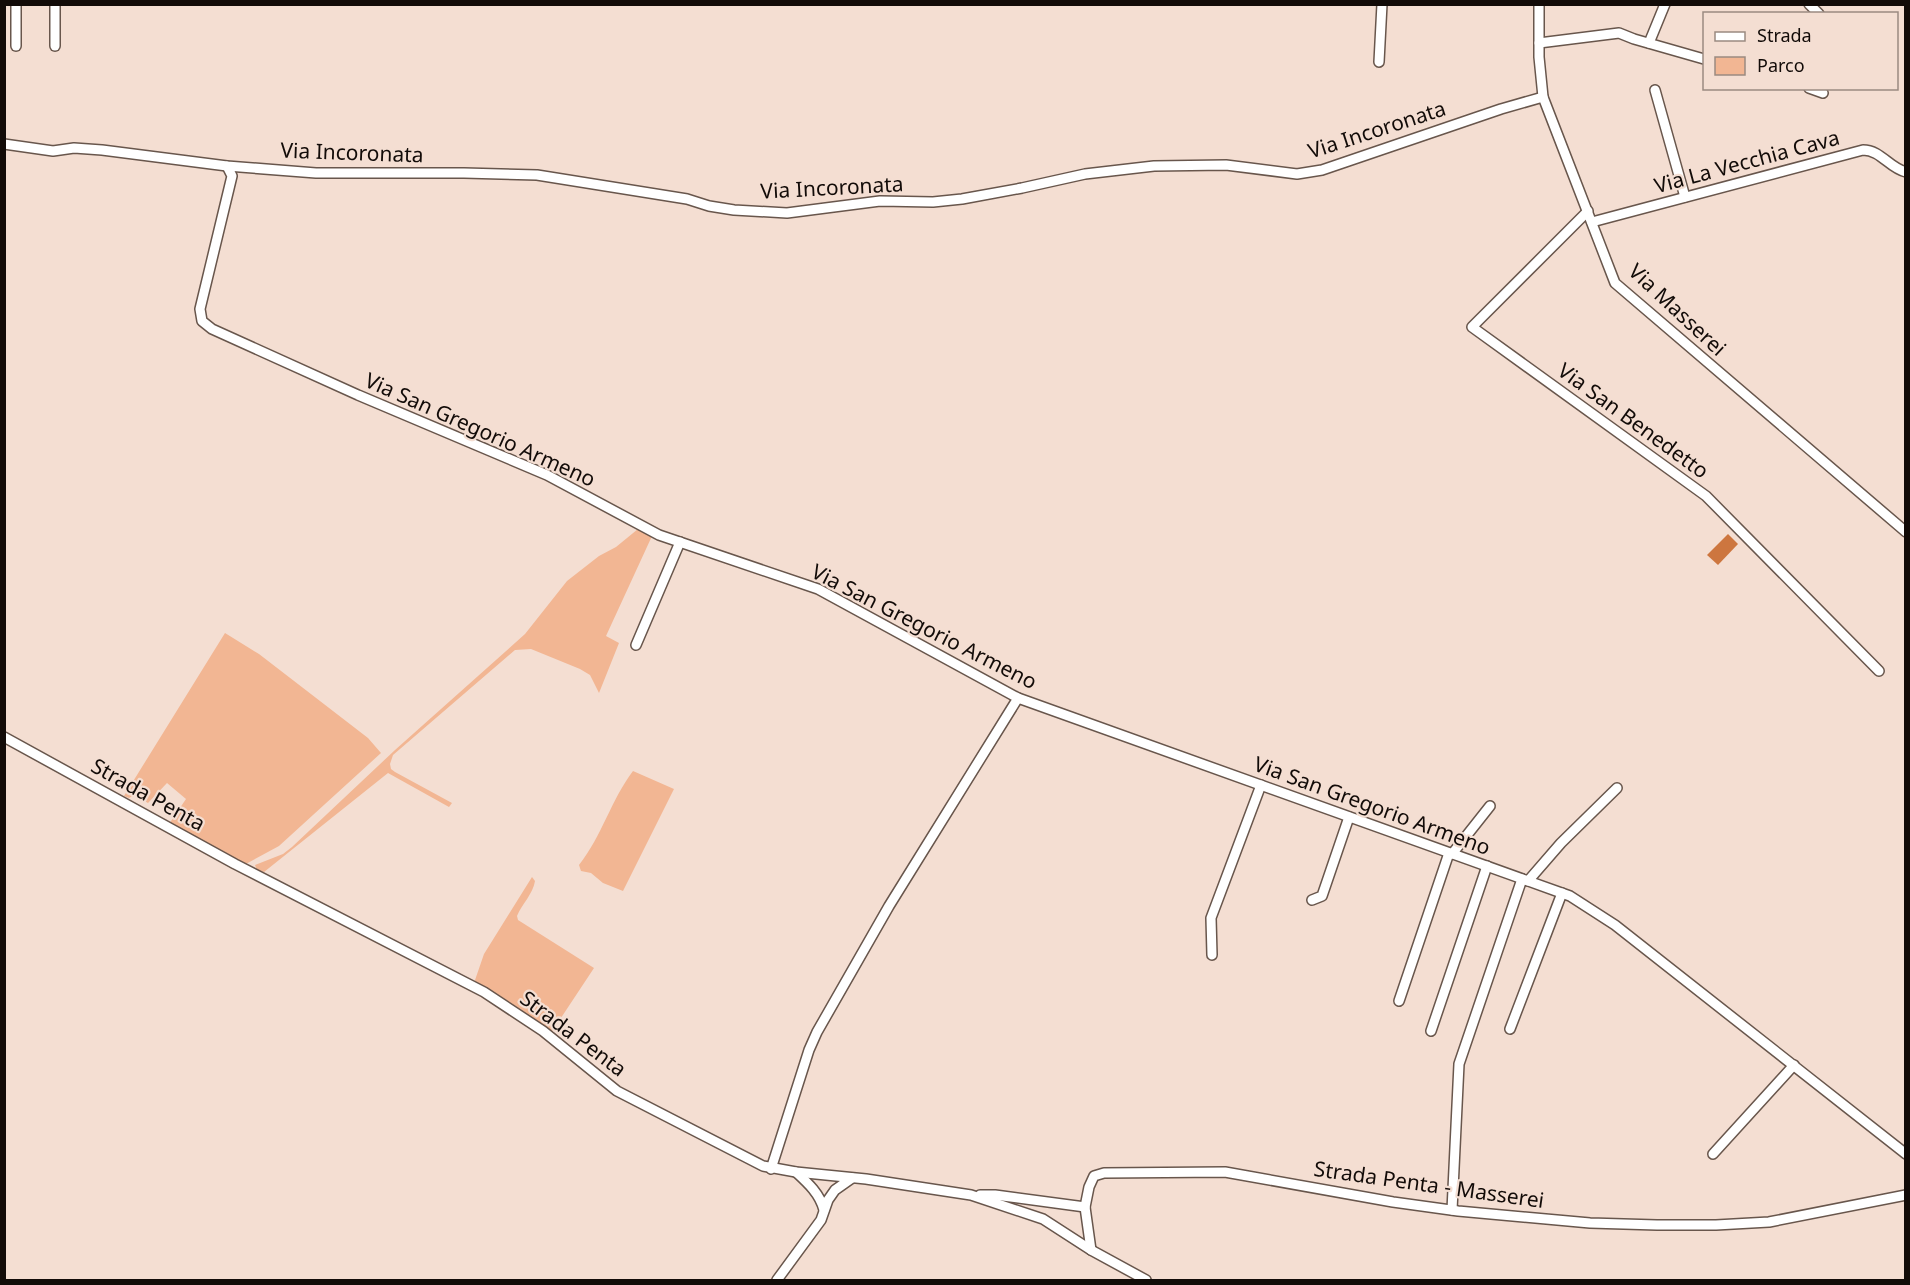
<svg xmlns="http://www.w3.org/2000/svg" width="1910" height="1285" viewBox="0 0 1910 1285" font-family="'Noto Sans',sans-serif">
  <rect width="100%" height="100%" fill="#f4ded2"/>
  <g fill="#f2b693">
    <polygon points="638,529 652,536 606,636 619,643 599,693 590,675 580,669 531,649 515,650 393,755 390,764 391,769 395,772 452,803 449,807 388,773 264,872 257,870 255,865 283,854 292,847 395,750 525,634 567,581 599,556 616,547"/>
    <polygon points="225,633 259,654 368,738 381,753 279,846 244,865 169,824 186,799 167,783 148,803 134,795 129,798 124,796"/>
    <path d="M633,771L674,789L623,891L603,883L591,873L581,871L579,865C602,836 611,800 633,771Z"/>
    <path d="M532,877L535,881C533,894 522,904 517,916L518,920L594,968L551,1033L533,1019L474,983L484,954Z"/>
  </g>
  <polygon fill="#cd763f" points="1728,534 1738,544 1718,565 1707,555"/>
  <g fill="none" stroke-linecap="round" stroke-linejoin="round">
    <g stroke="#68564c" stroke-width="12">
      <g id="minor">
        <polyline points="1539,4 1539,57 1543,97 1615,283 1906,532"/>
        <polyline points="1809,4 1819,14"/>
        <polyline points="1539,43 1619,33 1634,39 1704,59"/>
        <polyline points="1649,43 1665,4"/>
        <polyline points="16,46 16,4"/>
        <polyline points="55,46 55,4"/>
        <polyline points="1379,62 1382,4"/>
        <polyline points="1809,88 1823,93"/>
        <polyline points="1655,90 1685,197"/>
        <polyline points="4,144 53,151 74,148 102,150 227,166 316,173 464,173 537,175 687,199 709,206 734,210 787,213 880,201 933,202 962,199 1022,188 1085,174 1154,166 1226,165 1297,174 1322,170 1501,109 1543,97"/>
        <polyline points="227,166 232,176 200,309 202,321 212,329 358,395 547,475 659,535 818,589 1018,698 1570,896 1615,925 1906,1154"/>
        <polyline points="1588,211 1472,327 1706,496 1879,671"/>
        <path d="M1592,222L1863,150C1881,150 1889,168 1906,172"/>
        <polyline points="636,645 680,542"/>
        <polyline points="4,737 235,864 484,992 543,1031 617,1091 763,1166 796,1172 866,1179 971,1195 1043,1219 1091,1250 1146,1280"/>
        <polyline points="1452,854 1490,806"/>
        <polyline points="1528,881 1561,843 1617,788"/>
        <polyline points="1312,900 1322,896 1349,817"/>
        <polyline points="1212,955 1211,918 1261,785"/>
        <polyline points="1399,1001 1449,853"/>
        <polyline points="1510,1029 1562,893"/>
        <polyline points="1431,1031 1487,866"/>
        <polyline points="1713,1154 1794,1065"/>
        <polyline points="771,1169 809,1050 817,1032 889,906 1018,698"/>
        <path d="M796,1172C808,1183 820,1194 824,1210"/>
        <polyline points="980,1195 995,1195 1085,1207 1089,1187 1094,1176 1104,1173 1225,1172 1393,1202 1458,1211 1590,1223 1657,1225 1716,1225 1769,1222 1906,1195"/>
        <polyline points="1085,1207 1091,1250"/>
        <polyline points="1452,1210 1459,1064 1522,879"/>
        <polyline points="777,1280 821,1220 828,1200 835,1190 852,1178"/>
      </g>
    </g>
    <use href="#minor" stroke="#fff" stroke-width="9"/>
  </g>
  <g text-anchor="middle" stroke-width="4.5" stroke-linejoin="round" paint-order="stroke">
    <g font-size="21" fill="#120b08" stroke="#f4ded2">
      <text transform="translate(1377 130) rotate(-18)" y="7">Via Incoronata</text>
      <text transform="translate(352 153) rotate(2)" y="7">Via Incoronata</text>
      <text transform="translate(1747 162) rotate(-15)" y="7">Via La Vecchia Cava</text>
      <text transform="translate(832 188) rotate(-3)" y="7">Via Incoronata</text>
      <text transform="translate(1677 310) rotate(43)" y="7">Via Masserei</text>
      <text transform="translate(1633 421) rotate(36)" y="7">Via San Benedetto</text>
      <text transform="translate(480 430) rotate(24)" y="7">Via San Gregorio Armeno</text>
      <text transform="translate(924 627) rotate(27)" y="7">Via San Gregorio Armeno</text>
      <text transform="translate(148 795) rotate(29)" y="7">Strada Penta</text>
      <text transform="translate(1372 806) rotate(20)" y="7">Via San Gregorio Armeno</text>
      <text transform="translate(573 1034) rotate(37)" y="7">Strada Penta</text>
      <text transform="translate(1429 1185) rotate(8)" y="7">Strada Penta - Masserei</text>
    </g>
  </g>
  <rect width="1910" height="1285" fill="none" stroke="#120b08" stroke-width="12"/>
  <rect x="1703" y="12" width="195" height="78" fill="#f4ded2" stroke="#9a8a81" stroke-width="1.5"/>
  <rect x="1715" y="32" width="30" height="9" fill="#ffffff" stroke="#9a8a81" stroke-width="1.5"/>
  <text x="1757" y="42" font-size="18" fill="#120b08">Strada</text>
  <rect x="1715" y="57" width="30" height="18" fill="#f2b693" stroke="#9a8a81" stroke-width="1.5"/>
  <text x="1757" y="72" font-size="18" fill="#120b08">Parco</text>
</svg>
